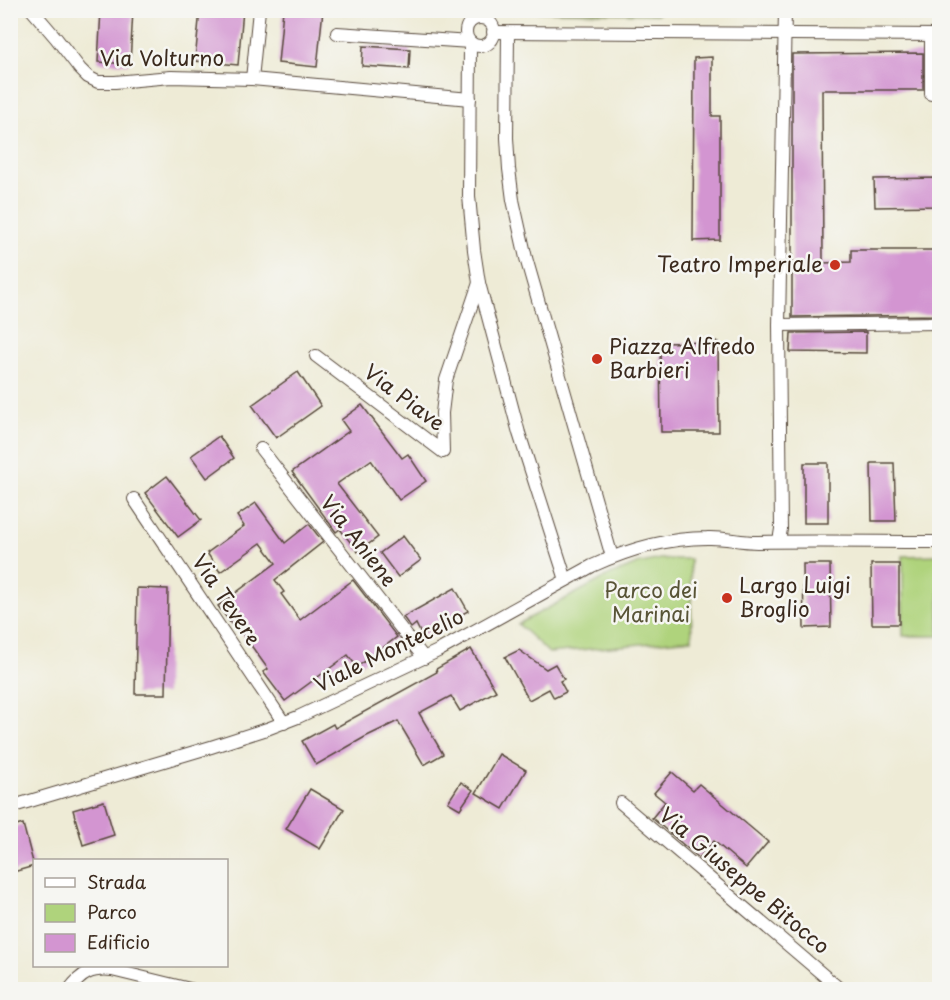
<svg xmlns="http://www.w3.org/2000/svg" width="950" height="1000" viewBox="0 0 950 1000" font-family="'Playpen Sans',sans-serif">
  <rect width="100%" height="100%" fill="#f6f6f2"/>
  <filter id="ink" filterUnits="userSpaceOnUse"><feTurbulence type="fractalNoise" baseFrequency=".0167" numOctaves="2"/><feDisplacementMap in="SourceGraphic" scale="12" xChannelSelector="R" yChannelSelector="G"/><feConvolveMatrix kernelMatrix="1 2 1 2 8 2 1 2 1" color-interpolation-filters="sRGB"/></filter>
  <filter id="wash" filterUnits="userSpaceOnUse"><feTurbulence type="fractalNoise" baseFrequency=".008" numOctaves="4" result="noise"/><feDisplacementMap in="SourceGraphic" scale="24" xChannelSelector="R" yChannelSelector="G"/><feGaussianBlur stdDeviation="1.35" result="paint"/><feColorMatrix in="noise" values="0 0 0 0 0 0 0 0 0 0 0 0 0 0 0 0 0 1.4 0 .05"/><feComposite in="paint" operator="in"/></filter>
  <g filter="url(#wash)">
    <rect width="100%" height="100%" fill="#eeebd6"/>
    <g fill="#afd37c" stroke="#757e4d" stroke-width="1.5">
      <polygon points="517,11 517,10 660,11 658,14"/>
      <polygon points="939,555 939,636 903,636 903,556"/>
      <polygon points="660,559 690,559 692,639 549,653 518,624 608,576 637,564"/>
    </g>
    <g id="blocks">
      <g fill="#d395d1">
        <polygon points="101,10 133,10 130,64 98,62"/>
        <polygon points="200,10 243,10 238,65 195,61"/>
        <polygon points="283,10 323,10 317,67 278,63"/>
        <polygon points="363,46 410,49 409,69 362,66"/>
        <polygon points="923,53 923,90 822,90 823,263 851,262 851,250 939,250 939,315 792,317 792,54"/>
        <polygon points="712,57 712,116 720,116 720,240 693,241 694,58"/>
        <polygon points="939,178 939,206 875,207 874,179"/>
        <polygon points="866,332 866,353 790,352 791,333"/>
        <polygon points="718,342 719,432 661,432 660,343"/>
        <polygon points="298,372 321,406 276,438 252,405"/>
        <polygon points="362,405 402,458 408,454 426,481 399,500 371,460 337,484 378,537 358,552 340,529 336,532 292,472 349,431 341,420"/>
        <polygon points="219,436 234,458 207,478 191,456"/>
        <rect x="804" y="463" width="24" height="60"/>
        <polygon points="871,463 894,463 896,521 872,521"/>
        <polygon points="167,476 201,520 178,537 145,493"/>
        <polygon points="256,503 285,543 309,524 323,542 275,580 284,592 281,594 300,620 353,580 397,637 357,667 348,655 285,701 263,672 268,669 237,626 234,628 218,606 276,563 261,543 220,572 207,553 244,526 237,516"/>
        <polygon points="403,536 421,560 398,577 380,553"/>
        <polygon points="803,564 830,564 831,627 804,628"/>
        <polygon points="871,564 899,564 899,624 872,624"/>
        <polygon points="137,588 168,589 166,694 135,694"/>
        <polygon points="455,588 468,611 422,636 416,624 411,628 403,617"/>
        <polygon points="471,649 496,691 460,711 451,696 419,713 443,754 424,765 398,721 365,737 316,765 302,741 333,724 335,728 437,672 436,669"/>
        <polygon points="519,650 546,669 555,664 564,679 560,681 566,692 554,698 549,689 529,700 505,657"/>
        <polygon points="499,754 526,770 503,809 476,793"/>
        <polygon points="672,772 693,790 699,784 768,842 746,868 714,841 699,858 652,818 665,802 654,793"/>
        <polygon points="461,782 473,790 460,809 448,802"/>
        <polygon points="310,789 344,809 320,849 286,829"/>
        <polygon points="104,801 114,835 83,845 73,810"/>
        <polygon points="23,824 34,866 10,873 10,828"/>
      </g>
    </g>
  </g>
  <g filter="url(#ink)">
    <use href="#blocks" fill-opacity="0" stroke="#56473a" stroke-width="1.5"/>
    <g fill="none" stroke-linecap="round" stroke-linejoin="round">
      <g stroke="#56473a" stroke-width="14">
        <g id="street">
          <polyline points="32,10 56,38 80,69 88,77 98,82 115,82 171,77 252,79 470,99"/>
          <circle cx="480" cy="32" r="14"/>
          <polyline points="493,32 940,35"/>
          <polyline points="337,33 470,42 469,196 474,250 479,283 519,433 566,580"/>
          <polyline points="508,33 507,138 509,169 513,200 526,258 612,557"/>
          <polyline points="931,35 931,94"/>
          <polyline points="252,79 259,10"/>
          <polyline points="779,325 940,323"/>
          <polyline points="316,356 443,452 442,413 446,380 479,283"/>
          <polyline points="261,449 424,658"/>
          <polyline points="134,499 284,723"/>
          <polyline points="779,541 781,529 779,325 785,10"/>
          <polyline points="621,803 841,990"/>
          <path d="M10,807L211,747L267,729L298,717L438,651L592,566C627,550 667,538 707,538C723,537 740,542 757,542C818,541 879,542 940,542"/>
          <path d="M69,990C82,973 91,968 112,970L194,990"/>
        </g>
      </g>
      <use href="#street" stroke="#fff" stroke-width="12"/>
    </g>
  </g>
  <g fill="#c8321e" stroke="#f6f6f2" stroke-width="2">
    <circle cx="835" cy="265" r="6"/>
    <circle cx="597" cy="359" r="6"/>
    <circle cx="727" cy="598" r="6"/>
  </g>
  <g text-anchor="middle" stroke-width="5" stroke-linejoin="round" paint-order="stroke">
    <g font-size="21" fill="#3b2a1e" stroke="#f6f6f2">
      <text x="162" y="66">Via Volturno</text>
      <text transform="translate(404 398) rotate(37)" y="7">Via Piave</text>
      <text transform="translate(358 541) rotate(52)" y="7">Via Aniene</text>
      <text transform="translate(226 600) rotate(56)" y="7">Via Tevere</text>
      <text transform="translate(389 651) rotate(-26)" y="7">Viale Montecelio</text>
      <text transform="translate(744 881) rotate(40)" y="7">Via Giuseppe Bitocco</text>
    </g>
    <g font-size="21" fill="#3b2a1e" stroke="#f6f6f2" text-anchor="start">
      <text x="823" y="272" text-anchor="end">Teatro Imperiale</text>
      <text x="609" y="354">Piazza Alfredo<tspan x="609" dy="24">Barbieri</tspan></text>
      <text x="739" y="593">Largo Luigi<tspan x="739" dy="24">Broglio</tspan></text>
    </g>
    <g font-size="21" fill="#585436" stroke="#f6f6f2">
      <text x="651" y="598">Parco dei<tspan x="651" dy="24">Marinai</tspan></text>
    </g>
  </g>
  <rect width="950" height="1000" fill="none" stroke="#f6f6f2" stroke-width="36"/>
  <rect x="33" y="859" width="195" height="108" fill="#f6f6f2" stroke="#aba49d" stroke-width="1.5"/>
  <rect x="45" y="878" width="30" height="9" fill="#ffffff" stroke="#aba49d" stroke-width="1.5"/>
  <text x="87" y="889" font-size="18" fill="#3b2a1e">Strada</text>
  <rect x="45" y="904" width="30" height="18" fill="#afd37c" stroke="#aba49d" stroke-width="1.5"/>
  <text x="87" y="919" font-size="18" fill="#3b2a1e">Parco</text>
  <rect x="45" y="934" width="30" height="18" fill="#d395d1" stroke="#aba49d" stroke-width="1.5"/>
  <text x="87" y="949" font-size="18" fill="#3b2a1e">Edificio</text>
</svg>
